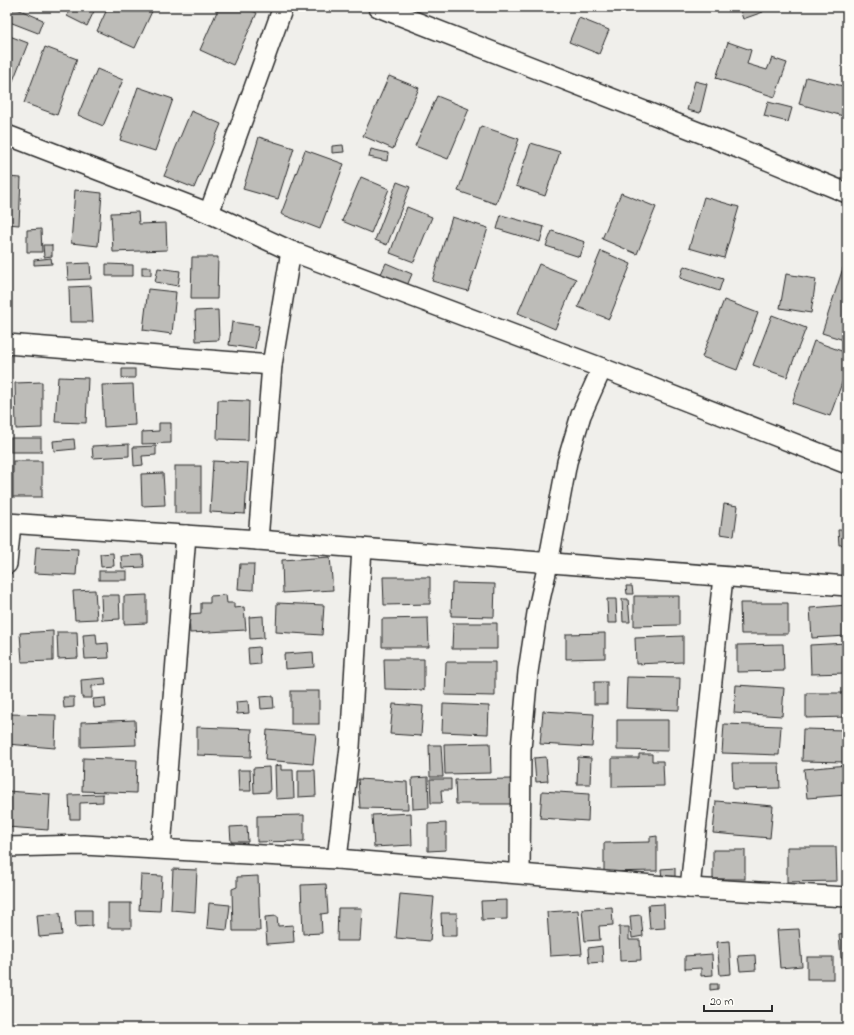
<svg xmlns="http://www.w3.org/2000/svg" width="854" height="1035" viewBox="0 0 854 1035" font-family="'Indie Flower',sans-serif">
  <rect width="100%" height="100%" fill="#f0efeb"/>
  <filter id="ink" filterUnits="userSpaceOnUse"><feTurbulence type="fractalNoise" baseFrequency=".025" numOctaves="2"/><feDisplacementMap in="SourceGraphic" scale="8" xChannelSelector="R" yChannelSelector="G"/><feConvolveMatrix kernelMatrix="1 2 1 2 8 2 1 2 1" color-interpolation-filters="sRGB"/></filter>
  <g filter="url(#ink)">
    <g fill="#bdbcb8" stroke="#2b2b2b">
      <polygon points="7,7 13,7 43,20 38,33 7,21"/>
      <polygon points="71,7 96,7 87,26 67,16"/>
      <polygon points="108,7 154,7 135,48 97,31"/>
      <polygon points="219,7 244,7 257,13 233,65 200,50"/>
      <polygon points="739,7 762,7 763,12 743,19"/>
      <polygon points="579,18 609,30 599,54 569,42"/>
      <polygon points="7,35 28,43 7,96"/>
      <polygon points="728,42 751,50 747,64 767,70 772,58 787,63 775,97 716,78"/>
      <polygon points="45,47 77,59 57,115 24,103"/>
      <polygon points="97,69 123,80 103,126 78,115"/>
      <polygon points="389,76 419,88 393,149 363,136"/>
      <polygon points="806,77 847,87 847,117 799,104"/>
      <polygon points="695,81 707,84 700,113 687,110"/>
      <polygon points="138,87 173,99 155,151 120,140"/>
      <polygon points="437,96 469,109 448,159 415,146"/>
      <polygon points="768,102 792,108 788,122 764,116"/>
      <polygon points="191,111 221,124 194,188 164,176"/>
      <polygon points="481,126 519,139 496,204 458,191"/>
      <polygon points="259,137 294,148 278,199 243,189"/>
      <polygon points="531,143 560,152 545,196 516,186"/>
      <polygon points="343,145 344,152 332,153 332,146"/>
      <polygon points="371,149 388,153 387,161 369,157"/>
      <polygon points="305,150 344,164 320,229 281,214"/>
      <polygon points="7,177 21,178 19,225 7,224"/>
      <polygon points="361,177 389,189 371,233 342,221"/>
      <polygon points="397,182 410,187 387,245 375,240"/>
      <polygon points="75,190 102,193 98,246 71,243"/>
      <polygon points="621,193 656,207 637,254 602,239"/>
      <polygon points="704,197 739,207 724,258 689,248"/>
      <polygon points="407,207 432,217 414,262 390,253"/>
      <polygon points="138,212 139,224 166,223 167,250 113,252 111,213"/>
      <polygon points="501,215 544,227 540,242 497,229"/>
      <polygon points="452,217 488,228 468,291 432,281"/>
      <polygon points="41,229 42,252 27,252 27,230"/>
      <polygon points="552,231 585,242 580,257 546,246"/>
      <polygon points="43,245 52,245 52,256 44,257"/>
      <polygon points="601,251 631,264 609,319 578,307"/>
      <polygon points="192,257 218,257 217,299 191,299"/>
      <polygon points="51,258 52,264 34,265 34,260"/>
      <polygon points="90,263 91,279 68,280 67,264"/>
      <polygon points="386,263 412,274 406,288 380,276"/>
      <polygon points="106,264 133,265 133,276 106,276"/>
      <polygon points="539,264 576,279 555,329 518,313"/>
      <polygon points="684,266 723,279 719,291 680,278"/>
      <rect x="142" y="267" width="9" height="8"/>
      <polygon points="158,268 180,271 178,286 155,282"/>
      <polygon points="843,268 847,269 847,341 822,333"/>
      <polygon points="786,274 816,279 811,313 780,308"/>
      <polygon points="91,286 93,322 70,322 69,287"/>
      <polygon points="148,289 176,292 172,334 143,330"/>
      <polygon points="724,300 758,313 737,370 702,357"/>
      <polygon points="218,310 219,340 196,341 195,311"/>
      <polygon points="772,315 806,328 787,377 753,365"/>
      <polygon points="232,322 259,326 255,349 229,345"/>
      <polygon points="814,341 847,353 847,369 830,416 792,403"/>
      <rect x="122" y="369" width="13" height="9"/>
      <polygon points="58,377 88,378 86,423 55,422"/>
      <polygon points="42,382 42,428 16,429 15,383"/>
      <polygon points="133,384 135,425 104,427 102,385"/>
      <polygon points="218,400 249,401 248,440 217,439"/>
      <polygon points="159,423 171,423 171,443 142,444 142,432 159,431"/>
      <rect x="11" y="438" width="30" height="14"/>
      <polygon points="74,439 75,449 54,451 53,441"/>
      <polygon points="129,444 129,456 93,458 92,446"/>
      <polygon points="156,446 156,455 142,456 143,465 134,466 133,447"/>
      <rect x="13" y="461" width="29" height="36"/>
      <polygon points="213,461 248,463 245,514 210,512"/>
      <rect x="175" y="466" width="26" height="47"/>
      <polygon points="163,473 165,505 142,506 141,474"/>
      <polygon points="724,504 738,506 734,536 720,534"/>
      <polygon points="838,530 847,530 847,544 839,545"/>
      <polygon points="36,547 78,549 76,575 34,573"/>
      <polygon points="113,553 114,566 101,567 100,554"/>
      <polygon points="143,555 144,567 122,568 121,556"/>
      <polygon points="330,557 333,590 283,593 282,560"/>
      <polygon points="240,564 254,564 253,590 238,589"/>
      <rect x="99" y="571" width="28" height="9"/>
      <polygon points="383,577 430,577 430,604 384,605"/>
      <polygon points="452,583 495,584 494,617 451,616"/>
      <polygon points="626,586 632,586 633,594 627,594"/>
      <polygon points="95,590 97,619 75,620 73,591"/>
      <polygon points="101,595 119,595 120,619 102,620"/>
      <polygon points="147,595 147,623 124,624 124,596"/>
      <polygon points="226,595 227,603 234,603 234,608 244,607 246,630 190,633 189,614 201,613 201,603 210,603 210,596"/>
      <polygon points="634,596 679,596 679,625 634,626"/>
      <polygon points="607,599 616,599 617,623 608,623"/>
      <polygon points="622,599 628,599 630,622 623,622"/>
      <polygon points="277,603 324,605 322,635 276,632"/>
      <polygon points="740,603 788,603 788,634 741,634"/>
      <polygon points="847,605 847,636 812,638 810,608"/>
      <polygon points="263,616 264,638 250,639 249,617"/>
      <polygon points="428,618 429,647 382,647 382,619"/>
      <polygon points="453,623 497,623 497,649 452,649"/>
      <polygon points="53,631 53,661 22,662 20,633"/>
      <polygon points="57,632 77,632 78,658 58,659"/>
      <polygon points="605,633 605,658 566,659 566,634"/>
      <polygon points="96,634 97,644 108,643 109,658 85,659 83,635"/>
      <polygon points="683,636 683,662 636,664 635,638"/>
      <polygon points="847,643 847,673 811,674 810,645"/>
      <polygon points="783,644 784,671 737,672 737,645"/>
      <polygon points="259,647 260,664 249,665 248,648"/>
      <polygon points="313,652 314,667 285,669 284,654"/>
      <polygon points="384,659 424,659 424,690 385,689"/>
      <polygon points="446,662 495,662 495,696 445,695"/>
      <polygon points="627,677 680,678 679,710 626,708"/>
      <polygon points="105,678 106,685 92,686 92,698 82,698 81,680"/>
      <rect x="594" y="682" width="13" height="22"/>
      <polygon points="736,685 784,688 782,716 734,713"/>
      <rect x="291" y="691" width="28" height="33"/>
      <polygon points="806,693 847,693 847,717 806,718"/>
      <polygon points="273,696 274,708 261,709 260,697"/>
      <polygon points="63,697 74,697 74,707 64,708"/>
      <polygon points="105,698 106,707 94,708 93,699"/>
      <polygon points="248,701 249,713 237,714 236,702"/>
      <polygon points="393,704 423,706 421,736 390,734"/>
      <polygon points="443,704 489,706 488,734 442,732"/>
      <polygon points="543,711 594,714 592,747 540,744"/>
      <polygon points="7,714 56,715 55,748 7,744"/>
      <polygon points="135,720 136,745 81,747 81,722"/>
      <polygon points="617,720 668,720 668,751 617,750"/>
      <polygon points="724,724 781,726 779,755 722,753"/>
      <polygon points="197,727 252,729 251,757 197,755"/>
      <polygon points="803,729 846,730 846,762 802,761"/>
      <polygon points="267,730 316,734 313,764 265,760"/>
      <polygon points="490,743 491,773 445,774 444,744"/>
      <polygon points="429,745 441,745 443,777 430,777"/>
      <polygon points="639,754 652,754 652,761 663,761 664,786 612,787 612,758 639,758"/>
      <polygon points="546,757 548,781 536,782 534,758"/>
      <polygon points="578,757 591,758 590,784 577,784"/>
      <polygon points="83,758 137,760 136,793 82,791"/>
      <polygon points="732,763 779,763 780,788 733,789"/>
      <polygon points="281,765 281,770 293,770 294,798 276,799 275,766"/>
      <polygon points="847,765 847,795 807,798 804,769"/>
      <polygon points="269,767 270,792 254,793 253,768"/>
      <polygon points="238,770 250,770 251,791 239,791"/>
      <polygon points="298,770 315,770 316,796 298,797"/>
      <polygon points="428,777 429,808 413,809 412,778"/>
      <polygon points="358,779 407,782 408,809 360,808"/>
      <polygon points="430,779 451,779 451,790 441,790 442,803 431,803"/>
      <polygon points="511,779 511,804 456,804 455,780"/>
      <polygon points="7,791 50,794 48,830 7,827"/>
      <polygon points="542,791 589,794 588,821 540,818"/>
      <polygon points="103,794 103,802 80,803 80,819 70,819 69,795"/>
      <polygon points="716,801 773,806 770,838 713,833"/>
      <polygon points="411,813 412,845 374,847 372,815"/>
      <polygon points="304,815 304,841 257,842 257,816"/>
      <polygon points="446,823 446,850 428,851 428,824"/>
      <polygon points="247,826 248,842 231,842 230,827"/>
      <polygon points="657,836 657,871 604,872 604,843 650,842 650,837"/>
      <polygon points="787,847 836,847 837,881 787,882"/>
      <rect x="713" y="850" width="32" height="29"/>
      <polygon points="675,868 675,879 662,879 661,869"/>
      <polygon points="173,869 197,870 195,912 171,910"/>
      <polygon points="141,875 162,876 160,911 139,910"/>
      <polygon points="258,876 260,931 233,931 232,889 237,887 237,877"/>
      <polygon points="326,884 328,913 321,914 322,933 303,934 301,885"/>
      <polygon points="400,894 434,897 430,941 396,938"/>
      <polygon points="507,900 507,919 482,920 481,901"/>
      <rect x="108" y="903" width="23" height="25"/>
      <polygon points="209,903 230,905 227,930 207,928"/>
      <polygon points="664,904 665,928 650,929 648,905"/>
      <polygon points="612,907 613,925 599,926 600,940 585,941 582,909"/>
      <polygon points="338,908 362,908 360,941 337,941"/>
      <polygon points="75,910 92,910 92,926 76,927"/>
      <polygon points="578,910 582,954 550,956 547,912"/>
      <polygon points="60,913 62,935 39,937 37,915"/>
      <polygon points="441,913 457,913 457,936 442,936"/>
      <polygon points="641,915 643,936 632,938 630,916"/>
      <polygon points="277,916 278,926 293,925 294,942 267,944 265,917"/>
      <polygon points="619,927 629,927 629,940 640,940 641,960 620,961"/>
      <polygon points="799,929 802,966 780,968 777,930"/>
      <polygon points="847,933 847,958 841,958 839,934"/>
      <polygon points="729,941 731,974 720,975 717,942"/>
      <polygon points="602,946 603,962 589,963 588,948"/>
      <polygon points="712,954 713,975 701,976 701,968 685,969 685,956"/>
      <polygon points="755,955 756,970 740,971 738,956"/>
      <rect x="807" y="957" width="26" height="22"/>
      <polygon points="710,984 718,984 718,989 710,990"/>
    </g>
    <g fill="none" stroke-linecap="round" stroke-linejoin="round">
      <g stroke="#2b2b2b" stroke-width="22">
        <g id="street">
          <polyline points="378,7 711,137 847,193"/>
          <polyline points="7,135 209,213 291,251 602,368 847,464"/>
          <polyline points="209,213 283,7"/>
          <polyline points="7,344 272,365"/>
          <polyline points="7,523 258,540 847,586"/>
          <polyline points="258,540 272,365 291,251"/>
          <polyline points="7,564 11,524"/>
          <polyline points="7,847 83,845 337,859 690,888 847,897"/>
          <polyline points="161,848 186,535"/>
          <polyline points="337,859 350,747 362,548"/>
          <polyline points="520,873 521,749 528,672 537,613 548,564 567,462 581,415 602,368"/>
          <polyline points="690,888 723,577"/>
        </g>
      </g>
      <use href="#street" stroke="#fdfcf7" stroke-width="19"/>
    </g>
  </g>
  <rect width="854" height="1035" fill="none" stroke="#fdfcf7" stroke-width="24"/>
  <rect x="12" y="12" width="830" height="1011" fill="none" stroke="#2b2b2b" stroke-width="1.5" filter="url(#ink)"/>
  <path d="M704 1005v6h68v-6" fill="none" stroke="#2b2b2b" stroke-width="2"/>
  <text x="710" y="1005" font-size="12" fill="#2b2b2b" stroke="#fdfcf7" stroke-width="3" paint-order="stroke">20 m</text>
</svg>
